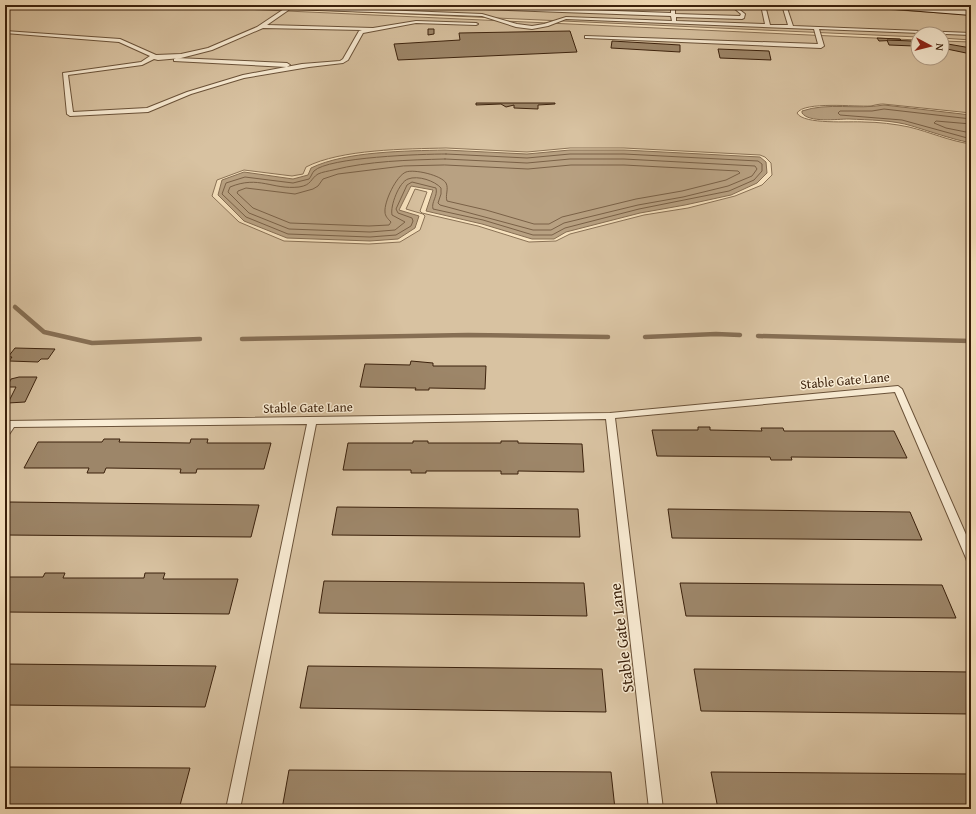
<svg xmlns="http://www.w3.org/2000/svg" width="976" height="814" viewBox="0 0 976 814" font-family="'Gentium Book Plus',serif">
  <rect width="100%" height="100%" fill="#f8e3bf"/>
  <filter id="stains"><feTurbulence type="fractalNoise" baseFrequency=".005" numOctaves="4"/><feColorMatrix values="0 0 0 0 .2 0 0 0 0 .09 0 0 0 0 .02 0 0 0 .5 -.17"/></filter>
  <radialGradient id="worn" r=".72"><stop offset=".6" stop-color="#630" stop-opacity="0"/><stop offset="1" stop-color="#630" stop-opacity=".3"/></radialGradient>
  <g fill="#d8c2a1" stroke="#8a7256" fill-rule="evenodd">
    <path d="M5,5H156L918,40V58H942V41L971,42V113L883,104C879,104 875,105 871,106C856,107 804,101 797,113C803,125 851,121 864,122C878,122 895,124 909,127C930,132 949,141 971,144V809H5ZM446,148L527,152L570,148H624L760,155L765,157L771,163L772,175L762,185L735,196L688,208L644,215L570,234L556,241L529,242L478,226L422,213L420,211L427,192L415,189L406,209L423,214L425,216L420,230L400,242L369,244L284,241L239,222L212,196L217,180L244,170L292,176L303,174L306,167C341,149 406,149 446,148Z"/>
    <polygon points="208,5 823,5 971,15 971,40 942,38 942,34 918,34 918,37"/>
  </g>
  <g fill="#b8a182" stroke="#866e53">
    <path d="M884,105L971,115V143C951,139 932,132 912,126C893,120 869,120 849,119C837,119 809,123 802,113V111C828,102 857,110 884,105Z"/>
    <path d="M445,150L527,154L570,150H624L760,157L766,162L767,173L757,183L731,195L685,205L640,213L566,232L554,239H532L482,224L426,211L433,190L411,186L399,210L419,216L415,228L398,239L370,241L287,238L244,221L218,195L222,180L244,172L293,179L308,175L311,168C346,151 407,151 445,150Z"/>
  </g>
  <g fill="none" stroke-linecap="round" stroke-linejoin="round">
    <g stroke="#7a6147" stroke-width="1">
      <polyline points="971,119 884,109 872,111 840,111 838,113 840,115 902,120 971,139"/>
      <polyline points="971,124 936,121 934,123 946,128 971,133"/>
      <path d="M446,154L527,158L570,154H624L758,161L762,164V171L754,180L729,191L639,209L565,228L552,235H533L483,220L433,209C431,202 438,196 436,188L412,182L407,185L396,209L398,213L412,218L413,221L411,226L396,235L370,237L288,234L246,217L222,194L226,183L245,177L293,183L309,179C311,177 312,173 314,171C328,157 423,154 446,154Z"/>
      <path d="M445,159L527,163L570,159H624L755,166L757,169L752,176L728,186L683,197L638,205L564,223L551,230H533L440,205L438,203L441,194V188C435,181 418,175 408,179C399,182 390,206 392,215L405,222L395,230L370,232L289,229L249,213L228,192L230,187C259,175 272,190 299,187C312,185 310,179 318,174C322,172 329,171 333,170C369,161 408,160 445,159Z"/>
      <path d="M445,165L528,169L571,165H624L738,171L740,173L726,180L682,191L636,199L562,217L549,224H534L486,210L447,201C445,195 449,189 446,183C441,175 414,169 406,172C396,176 384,202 385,212C385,216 388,219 391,222L389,225L369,226L290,223L253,208L237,193L238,191L246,188L295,194L313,189L318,186L323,179L338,174L403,166Z"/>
    </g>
    <g stroke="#866e53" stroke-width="4.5">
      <polyline points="15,307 44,332 92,343 200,339"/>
      <polyline points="758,336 971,341"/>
      <polyline points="645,337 716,334 740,335"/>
      <polyline points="242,339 468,335 608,337"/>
    </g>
  </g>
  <g fill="#9d8669" stroke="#3b210c">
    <polygon points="428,29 434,29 434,34 428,35"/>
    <polygon points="570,31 577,52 398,60 394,44 460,40 459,33"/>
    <polygon points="877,38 900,39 901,40 879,41"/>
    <polygon points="887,40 912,41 914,46 889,45"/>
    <polygon points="612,41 680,45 680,52 611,48"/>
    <polygon points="942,43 971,48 971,54 942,48"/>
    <polygon points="718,49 769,51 771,60 720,58"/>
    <polygon points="476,103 555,103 555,104 538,105 538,109 514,108 514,105 506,107 501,104 476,105"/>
    <polygon points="15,348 55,349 48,359 41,359 38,362 9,361 12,357 8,357"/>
    <polygon points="411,361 433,363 433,366 486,366 485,389 429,388 429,390 415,390 416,388 360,387 365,364 410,365"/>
    <polygon points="19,377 37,377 25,402 8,403 16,387 7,387 11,379"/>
    <polygon points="698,427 710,427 710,430 762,431 761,428 783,428 784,431 894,431 907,458 791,457 792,460 771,460 770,457 657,456 652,430 698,430"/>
    <polygon points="104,439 120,439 119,442 190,443 191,439 208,439 207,443 271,443 264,469 197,469 196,473 180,473 181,469 106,468 104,473 87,473 89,468 24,468 38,442 102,442"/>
    <polygon points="413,441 428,441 428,443 501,443 501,441 518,441 518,443 582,444 584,472 518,471 518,474 501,474 501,471 426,471 426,473 411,473 411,470 343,470 348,443 413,443"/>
    <polygon points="10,502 259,505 251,537 5,535 5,511"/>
    <polygon points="337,507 578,509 580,537 332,535"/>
    <polygon points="668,509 910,512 922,540 672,538"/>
    <polygon points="45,573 65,573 63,578 144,578 145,573 165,573 163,579 238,579 229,614 5,612 5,577 43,577"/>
    <polygon points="324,581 584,583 587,616 319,613"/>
    <polygon points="680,583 942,585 956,618 686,616"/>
    <polygon points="5,664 216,666 205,707 5,705"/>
    <polygon points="308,666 602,669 606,712 300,708"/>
    <polygon points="694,669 971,672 971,714 701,711"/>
    <polygon points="5,767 190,768 179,809 5,809"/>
    <polygon points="289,770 611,772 615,809 282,809"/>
    <polygon points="711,772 971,774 971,809 718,809"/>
  </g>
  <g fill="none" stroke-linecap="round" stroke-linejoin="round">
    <g stroke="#6a5239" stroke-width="2">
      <g id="service">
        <path d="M216,5H255L482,14L517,24L532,26L544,24L566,17L672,21L671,16L403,6L401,5H441L671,13V5H675V14L740,16L741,14L735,9L682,6L680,5L736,7L745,14L744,18L742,19L676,17V21L765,24L761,5H765L770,25H788L782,5H786L793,26L971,33V35L819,29L824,46L821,48L587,38H585V36L818,44L814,29L566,19L548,26L532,29L516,27L482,16L290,9L267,25L373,28L416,21L476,23L478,24L476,25L416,23L363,33L348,60L343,63L309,67L244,78L191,94L148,112L70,116L67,114L63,73L141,62L150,56L119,42L5,33V31L120,39L156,55L181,54L208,48L257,27L284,9L218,6ZM263,28L362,30L359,31L343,59L340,61L302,64L243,75L187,92L147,108L73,112L68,75L142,65L154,59L158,60L181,58L212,50Z"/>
        <polygon points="176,58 287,63 290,65 287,67 174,61 174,59"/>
        <polygon points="898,386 902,389 971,546 971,562 967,561 966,558 895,392 615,418 663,809 649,809 606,419 316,424 240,809 226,809 307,424 14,427 8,436 5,437 5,421 610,413"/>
      </g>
    </g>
    <g stroke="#3b210c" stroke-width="2">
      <polygon id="secondary" points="877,5 926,5 971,9 971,15 883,8 879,7"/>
    </g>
    <polyline stroke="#3b210c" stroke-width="1.5" stroke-dasharray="1.5 1" stroke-linecap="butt" points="845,5 871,6"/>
    <use href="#service" fill="#faedd5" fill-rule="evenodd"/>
    <use href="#secondary" fill="#faedd5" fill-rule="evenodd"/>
  </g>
  <g text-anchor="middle" stroke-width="3" stroke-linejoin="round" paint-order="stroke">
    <g font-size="13" fill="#3b210c" stroke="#faedd5">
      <text transform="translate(845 380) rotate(-5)" y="5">Stable Gate Lane</text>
      <text transform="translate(308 407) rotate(-1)" y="5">Stable Gate Lane</text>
    </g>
    <g font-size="16" fill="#3b210c" stroke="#faedd5">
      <text transform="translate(621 638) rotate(-97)" y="6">Stable Gate Lane</text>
    </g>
  </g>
  <rect width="976" height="814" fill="none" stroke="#f8e3bf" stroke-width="20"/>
  <rect x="6" y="6" width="964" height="802" fill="none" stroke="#3b210c" stroke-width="2"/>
  <rect x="10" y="10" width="956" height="794" fill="none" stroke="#3b210c"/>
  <g transform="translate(930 46) rotate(97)"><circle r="19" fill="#faedd5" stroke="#ae9b85"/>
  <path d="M0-3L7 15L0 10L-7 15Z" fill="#8f2418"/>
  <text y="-6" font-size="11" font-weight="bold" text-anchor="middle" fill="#3b210c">N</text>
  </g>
  <rect width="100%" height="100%" filter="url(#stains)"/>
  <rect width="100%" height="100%" fill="url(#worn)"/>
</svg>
